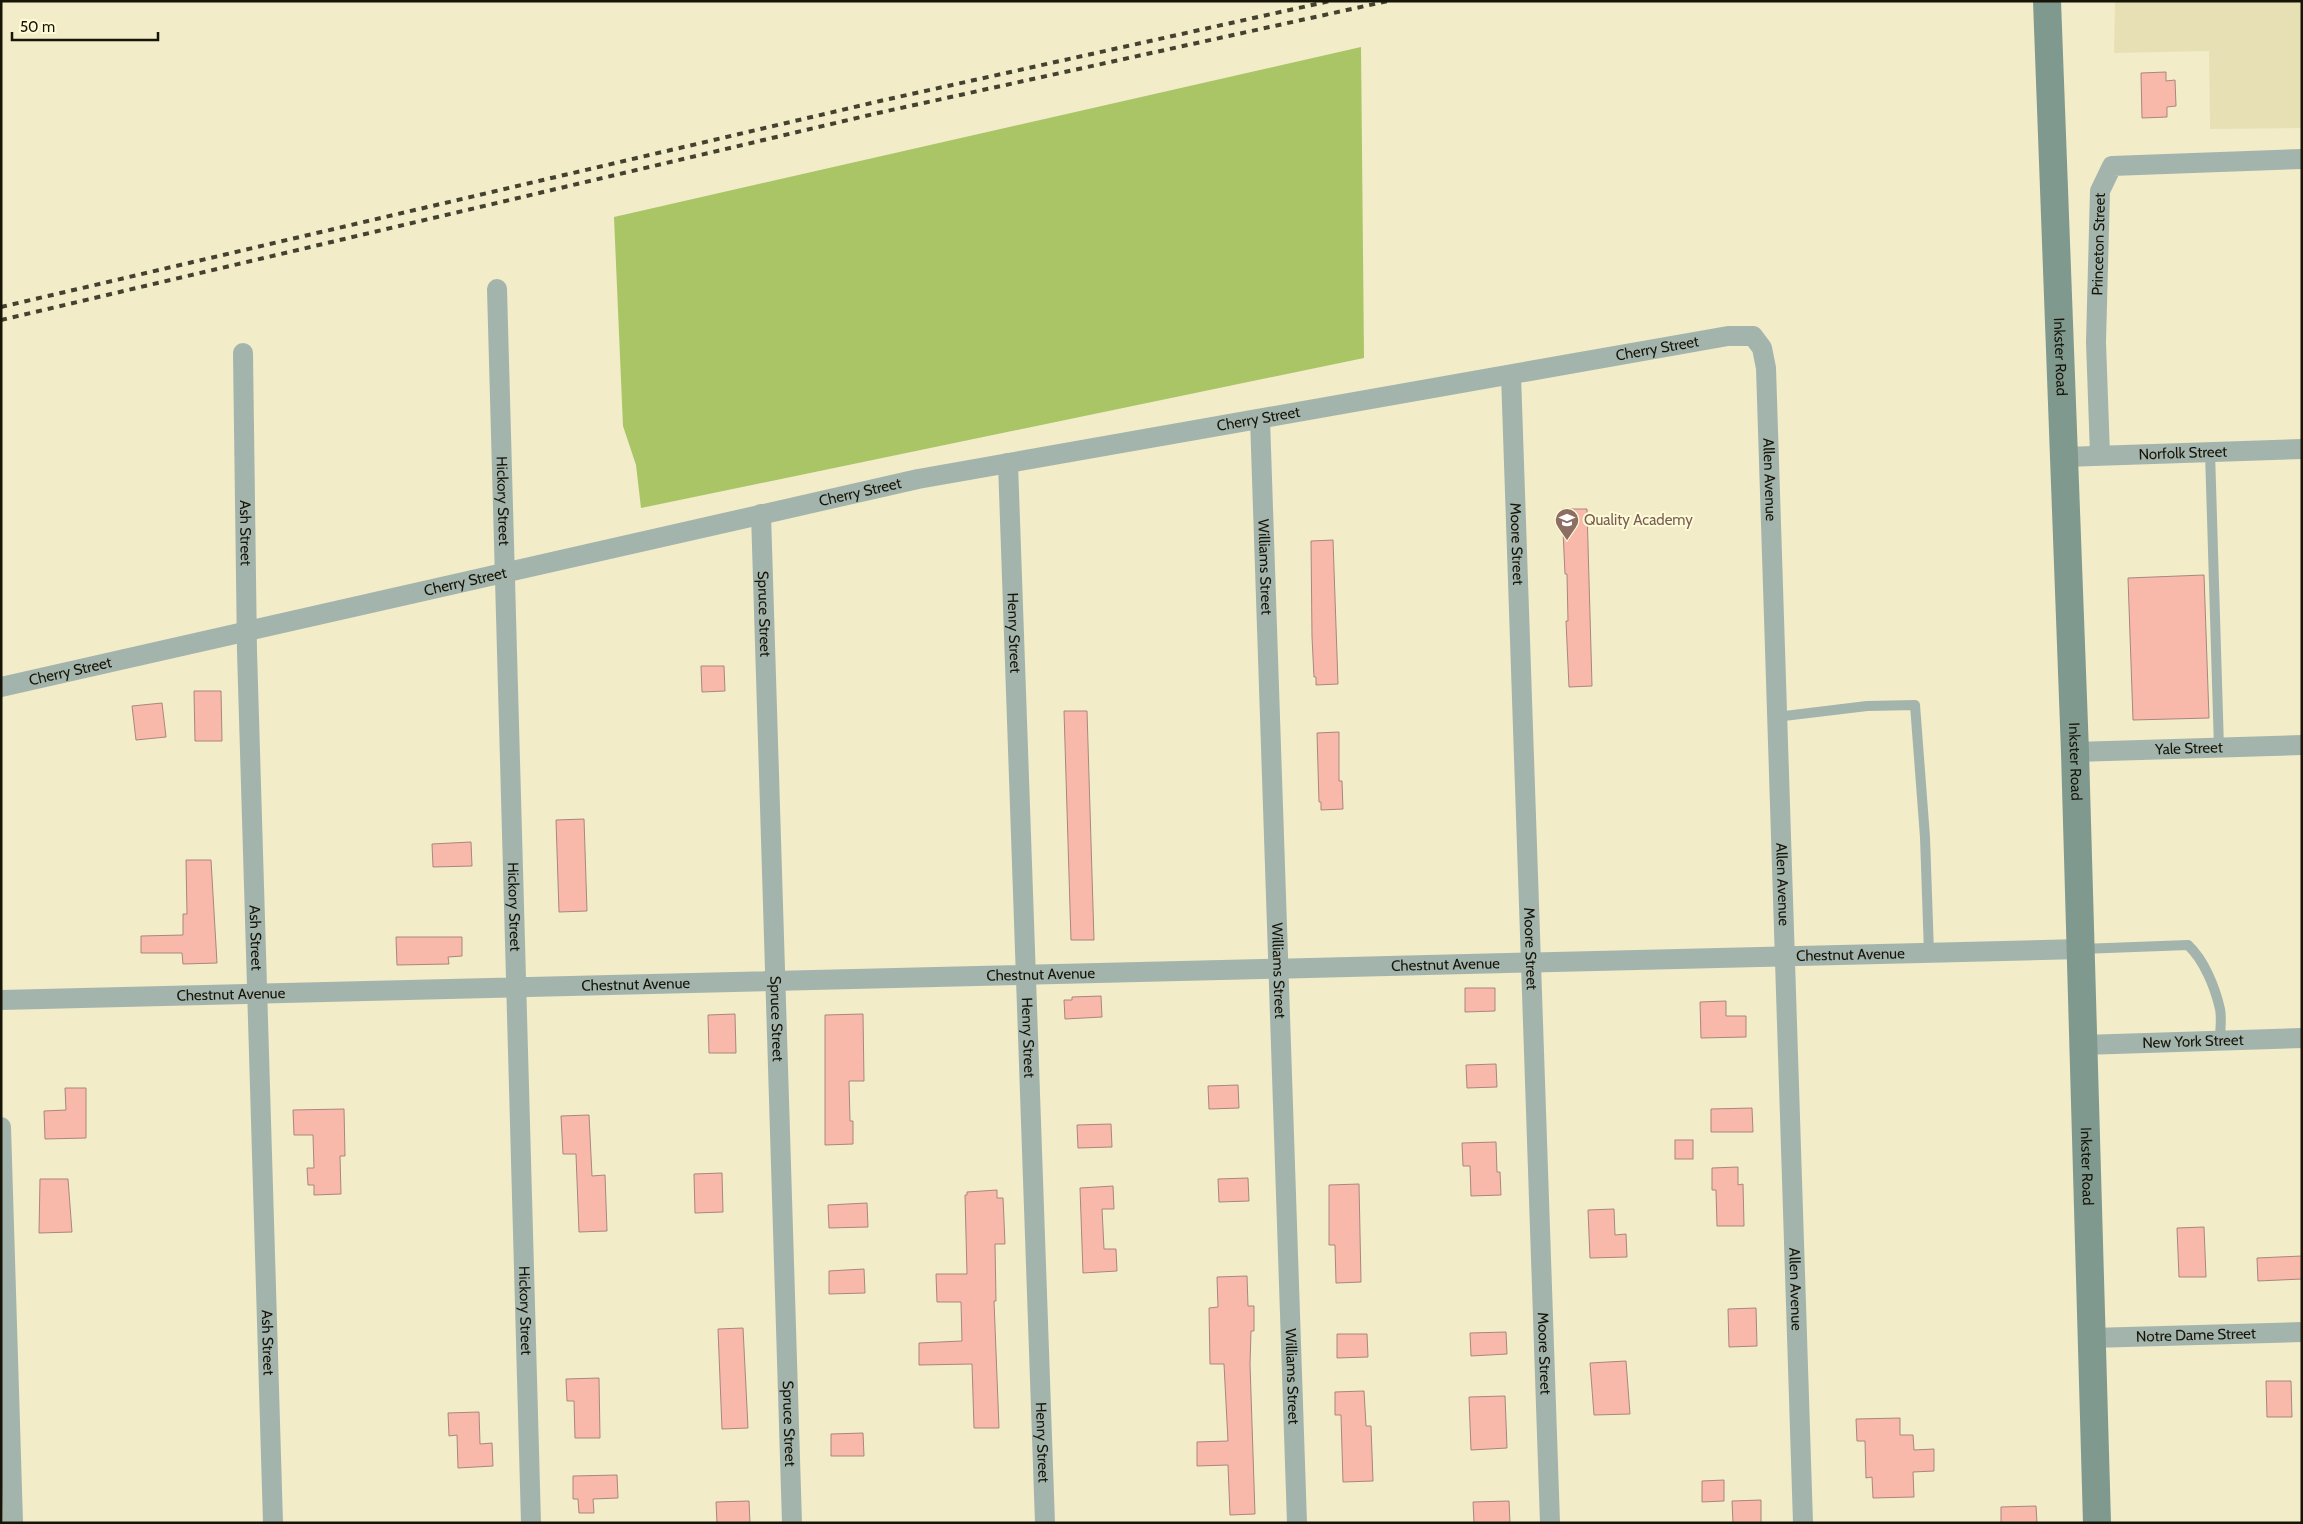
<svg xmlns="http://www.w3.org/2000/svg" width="2303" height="1524" viewBox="0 0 2303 1524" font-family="Cabin,sans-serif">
  <rect width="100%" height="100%" fill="#f2ecc9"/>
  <polygon fill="#e7e0b5" points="2115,1 2302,1 2302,128 2210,129 2209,51 2114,53"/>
  <polygon fill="#a9c566" points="1361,47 1364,358 641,508 636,465 623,426 614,217"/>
  <g fill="#f8b9ab" stroke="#aa867e">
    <polygon points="2166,72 2166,81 2175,80 2176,106 2167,107 2167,117 2142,118 2141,73"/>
    <polygon points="1562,509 1587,509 1592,686 1569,687 1566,621 1568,621 1567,574 1565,574"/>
    <polygon points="1333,540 1338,684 1316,685 1316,677 1314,677 1312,637 1311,541"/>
    <polygon points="2204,575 2209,718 2133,720 2128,578"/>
    <polygon points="701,666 724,666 725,691 702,692"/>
    <polygon points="194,691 221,691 222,741 195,741"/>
    <polygon points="162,703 166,737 136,740 132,706"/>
    <polygon points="1064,711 1087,711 1094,940 1071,940"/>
    <polygon points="1339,732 1339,781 1342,781 1343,809 1321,810 1321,802 1319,802 1317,733"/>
    <polygon points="584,819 587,911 559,912 556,820"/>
    <polygon points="471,842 472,866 433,867 432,844"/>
    <polygon points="186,860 211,860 217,963 183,964 182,953 141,953 141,936 183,935 183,914 187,914"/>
    <polygon points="396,937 462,937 462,956 448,957 449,964 397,965"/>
    <polygon points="1465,988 1495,988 1495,1011 1465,1012"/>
    <polygon points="1101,996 1102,1017 1065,1019 1064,1000 1072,1000 1072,997"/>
    <polygon points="1726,1001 1726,1016 1746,1016 1746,1037 1701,1038 1700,1002"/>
    <polygon points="735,1014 736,1053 709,1053 708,1015"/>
    <polygon points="863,1014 864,1081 849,1081 850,1121 853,1121 853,1144 825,1145 825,1015"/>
    <polygon points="1496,1064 1497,1087 1467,1088 1466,1065"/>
    <polygon points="1238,1085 1239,1108 1209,1109 1208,1086"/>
    <polygon points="65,1088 86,1088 86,1138 45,1139 44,1111 66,1110"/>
    <polygon points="1752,1108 1753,1132 1711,1132 1711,1109"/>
    <polygon points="344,1109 345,1156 340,1156 341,1194 314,1195 314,1185 308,1185 307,1168 314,1168 313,1135 294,1135 293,1110"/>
    <polygon points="589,1115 592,1176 605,1175 607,1231 579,1232 576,1154 563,1154 561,1116"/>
    <polygon points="1111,1124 1112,1147 1078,1148 1077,1125"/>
    <rect x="1675" y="1140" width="18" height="19"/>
    <polygon points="1496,1142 1497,1172 1500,1172 1501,1195 1471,1196 1470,1166 1463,1166 1462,1143"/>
    <polygon points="1738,1167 1738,1185 1743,1184 1744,1226 1717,1226 1716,1190 1712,1190 1712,1168"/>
    <polygon points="722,1173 723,1212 695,1213 694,1174"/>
    <polygon points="1248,1178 1249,1201 1219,1202 1218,1179"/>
    <polygon points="40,1179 68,1179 72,1232 39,1233"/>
    <polygon points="1359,1184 1361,1282 1336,1283 1335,1245 1329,1245 1329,1185"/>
    <polygon points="1113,1186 1114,1209 1102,1209 1104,1249 1116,1249 1117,1271 1083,1273 1080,1188"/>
    <polygon points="997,1190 997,1198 1003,1198 1005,1244 995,1244 996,1301 994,1301 999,1428 974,1428 972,1364 919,1365 919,1343 962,1341 961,1302 937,1302 936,1274 967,1274 965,1195 967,1195 967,1192"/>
    <polygon points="867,1203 868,1227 829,1228 828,1205"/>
    <polygon points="1614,1209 1615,1235 1626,1234 1627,1257 1590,1258 1588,1210"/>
    <polygon points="2204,1227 2206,1277 2179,1277 2177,1228"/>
    <polygon points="2302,1256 2302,1279 2258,1281 2257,1258"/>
    <polygon points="864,1269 865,1293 829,1294 829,1271"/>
    <polygon points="1247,1276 1248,1306 1254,1306 1254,1331 1251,1331 1250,1364 1255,1514 1230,1515 1228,1465 1197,1466 1197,1442 1228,1441 1224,1364 1210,1364 1209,1308 1218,1307 1217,1277"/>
    <polygon points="1756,1308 1757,1346 1729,1347 1728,1309"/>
    <polygon points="743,1328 748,1428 722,1429 718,1329"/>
    <polygon points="1506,1332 1507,1354 1471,1356 1470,1333"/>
    <polygon points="1337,1334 1367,1334 1368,1357 1337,1358"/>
    <polygon points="1626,1361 1630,1414 1594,1415 1590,1363"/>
    <polygon points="599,1378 600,1438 575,1438 574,1401 567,1401 566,1379"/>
    <polygon points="2266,1381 2291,1381 2292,1417 2267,1417"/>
    <polygon points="1364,1391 1366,1426 1371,1426 1373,1481 1343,1482 1341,1415 1335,1415 1335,1392"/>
    <polygon points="1505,1396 1507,1448 1471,1450 1469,1397"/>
    <polygon points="479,1412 480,1444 492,1443 493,1466 458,1468 457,1435 449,1436 448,1413"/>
    <polygon points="1900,1418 1900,1435 1913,1435 1914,1450 1934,1449 1934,1471 1913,1472 1914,1497 1873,1498 1872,1477 1866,1478 1865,1441 1857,1441 1856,1419"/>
    <polygon points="863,1433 864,1456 831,1456 831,1434"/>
    <polygon points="617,1475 618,1498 593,1499 594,1513 579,1513 578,1499 573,1499 573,1476"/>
    <polygon points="1724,1480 1724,1501 1702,1502 1702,1481"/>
    <polygon points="1761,1500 1761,1523 1733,1523 1732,1501"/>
    <polygon points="749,1501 750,1523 717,1523 716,1502"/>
    <polygon points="1509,1501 1510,1523 1474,1523 1473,1502"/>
    <polygon points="2036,1506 2037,1523 2001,1523 2001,1507"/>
  </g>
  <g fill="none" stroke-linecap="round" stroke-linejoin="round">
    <g stroke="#a3b4ad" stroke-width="10">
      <polyline points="2210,452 2219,748"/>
      <polyline points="1776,717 1867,706 1915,705 1925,837 1929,953"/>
      <path d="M2081,949L2188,945C2204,960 2215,987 2220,1009C2222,1018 2220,1030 2220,1040"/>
    </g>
    <g stroke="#a3b4ad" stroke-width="20">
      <path id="s1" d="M497,289L531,1523"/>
      <path id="s2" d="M243,353L247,651L273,1523"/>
      <path id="s3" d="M1511,375L1550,1523"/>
      <path id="s4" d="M1260,419L1297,1523"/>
      <path id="s5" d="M2100,455L2096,342L2100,191L2112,166L2302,159"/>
      <path id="s6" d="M2064,457L2302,449"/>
      <path id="s7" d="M1008,463L1045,1523"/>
      <path id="s8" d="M761,514L792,1523"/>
      <path id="s9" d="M1,687L918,479L1728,336H1753L1762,348L1766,368L1803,1523"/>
      <path id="s10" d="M2075,752L2302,745"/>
      <path id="s11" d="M1,1000L2081,949"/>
      <path id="s12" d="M2083,1045L2302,1038"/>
      <polyline points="1,1127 13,1523"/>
      <path id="s13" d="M2091,1338L2302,1332"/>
    </g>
    <path stroke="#7f998f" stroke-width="28" id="s14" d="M2047,1L2075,752L2097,1523"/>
    <g stroke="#44412f" stroke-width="4" stroke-dasharray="6 6" stroke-linecap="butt">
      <polyline points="1,307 880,101 1330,1"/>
      <polyline points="1,320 878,113 1388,1"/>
    </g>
  </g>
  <defs>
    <g id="school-pin" transform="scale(1.25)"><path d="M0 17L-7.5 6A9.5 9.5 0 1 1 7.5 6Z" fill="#8d6e63" stroke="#fffad6"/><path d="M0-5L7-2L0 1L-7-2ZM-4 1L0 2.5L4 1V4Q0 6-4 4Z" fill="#fff"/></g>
  </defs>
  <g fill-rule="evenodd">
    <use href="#school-pin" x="1567" y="520"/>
  </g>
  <g text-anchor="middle" stroke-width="4" stroke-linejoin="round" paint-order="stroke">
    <g font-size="15" fill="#171508" stroke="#fffad6">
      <text dy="5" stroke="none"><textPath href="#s5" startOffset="211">Princeton Street</textPath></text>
      <text dy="5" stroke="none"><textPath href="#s9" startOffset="1691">Cherry Street</textPath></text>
      <text dy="5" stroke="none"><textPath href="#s14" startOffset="356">Inkster Road</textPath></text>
      <text dy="5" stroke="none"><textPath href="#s9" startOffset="1286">Cherry Street</textPath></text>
      <text dy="5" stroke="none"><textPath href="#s6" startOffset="119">Norfolk Street</textPath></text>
      <text dy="5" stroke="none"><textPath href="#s9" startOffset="1935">Allen Avenue</textPath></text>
      <text dy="5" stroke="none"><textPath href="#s9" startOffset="881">Cherry Street</textPath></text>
      <text dy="5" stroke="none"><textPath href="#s1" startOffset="212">Hickory Street</textPath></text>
      <text dy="5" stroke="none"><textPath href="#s2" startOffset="180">Ash Street</textPath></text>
      <text dy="5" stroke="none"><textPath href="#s3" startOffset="169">Moore Street</textPath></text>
      <text dy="5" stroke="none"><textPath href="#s4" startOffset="148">Williams Street</textPath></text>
      <text dy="5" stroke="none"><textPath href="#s9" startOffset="476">Cherry Street</textPath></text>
      <text dy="5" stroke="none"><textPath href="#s8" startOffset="100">Spruce Street</textPath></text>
      <text dy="5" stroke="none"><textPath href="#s7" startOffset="170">Henry Street</textPath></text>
      <text dy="5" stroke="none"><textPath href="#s9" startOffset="71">Cherry Street</textPath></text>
      <text dy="5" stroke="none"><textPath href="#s10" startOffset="114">Yale Street</textPath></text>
      <text dy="5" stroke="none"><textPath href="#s14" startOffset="761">Inkster Road</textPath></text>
      <text dy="5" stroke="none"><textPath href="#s9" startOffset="2340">Allen Avenue</textPath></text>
      <text dy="5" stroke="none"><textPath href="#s1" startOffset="618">Hickory Street</textPath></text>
      <text dy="5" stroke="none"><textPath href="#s2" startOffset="585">Ash Street</textPath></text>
      <text dy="5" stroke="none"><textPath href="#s3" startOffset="574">Moore Street</textPath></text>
      <text dy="5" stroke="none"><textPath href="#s11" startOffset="1850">Chestnut Avenue</textPath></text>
      <text dy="5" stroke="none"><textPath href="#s11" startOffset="1445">Chestnut Avenue</textPath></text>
      <text dy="5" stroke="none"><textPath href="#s4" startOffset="552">Williams Street</textPath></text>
      <text dy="5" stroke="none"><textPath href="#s11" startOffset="1040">Chestnut Avenue</textPath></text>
      <text dy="5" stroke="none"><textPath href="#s11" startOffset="635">Chestnut Avenue</textPath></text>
      <text dy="5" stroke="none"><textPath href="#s11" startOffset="230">Chestnut Avenue</textPath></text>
      <text dy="5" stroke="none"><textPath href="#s8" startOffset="505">Spruce Street</textPath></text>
      <text dy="5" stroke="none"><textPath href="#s7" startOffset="575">Henry Street</textPath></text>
      <text dy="5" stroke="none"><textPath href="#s12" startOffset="110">New York Street</textPath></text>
      <text dy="5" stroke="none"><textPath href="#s14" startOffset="1166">Inkster Road</textPath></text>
      <text dy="5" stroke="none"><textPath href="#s9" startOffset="2745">Allen Avenue</textPath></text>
      <text dy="5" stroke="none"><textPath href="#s1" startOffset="1022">Hickory Street</textPath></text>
      <text dy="5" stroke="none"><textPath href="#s13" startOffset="105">Notre Dame Street</textPath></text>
      <text dy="5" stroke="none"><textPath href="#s2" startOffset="990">Ash Street</textPath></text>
      <text dy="5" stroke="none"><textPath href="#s3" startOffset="979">Moore Street</textPath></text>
      <text dy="5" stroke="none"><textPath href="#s4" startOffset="958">Williams Street</textPath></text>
      <text dy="5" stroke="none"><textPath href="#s8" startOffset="910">Spruce Street</textPath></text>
      <text dy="5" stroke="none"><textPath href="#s7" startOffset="980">Henry Street</textPath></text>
    </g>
    <g font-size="15" fill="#785e54" stroke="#fffad6" text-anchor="start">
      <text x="1584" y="525">Quality Academy</text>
    </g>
  </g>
  <rect width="2303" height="1524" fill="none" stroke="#171508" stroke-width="5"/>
  <path d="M12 32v8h146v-8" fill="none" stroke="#171508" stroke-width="2.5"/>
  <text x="20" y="32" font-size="15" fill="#171508" stroke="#fffad6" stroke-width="4" paint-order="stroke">50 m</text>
</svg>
